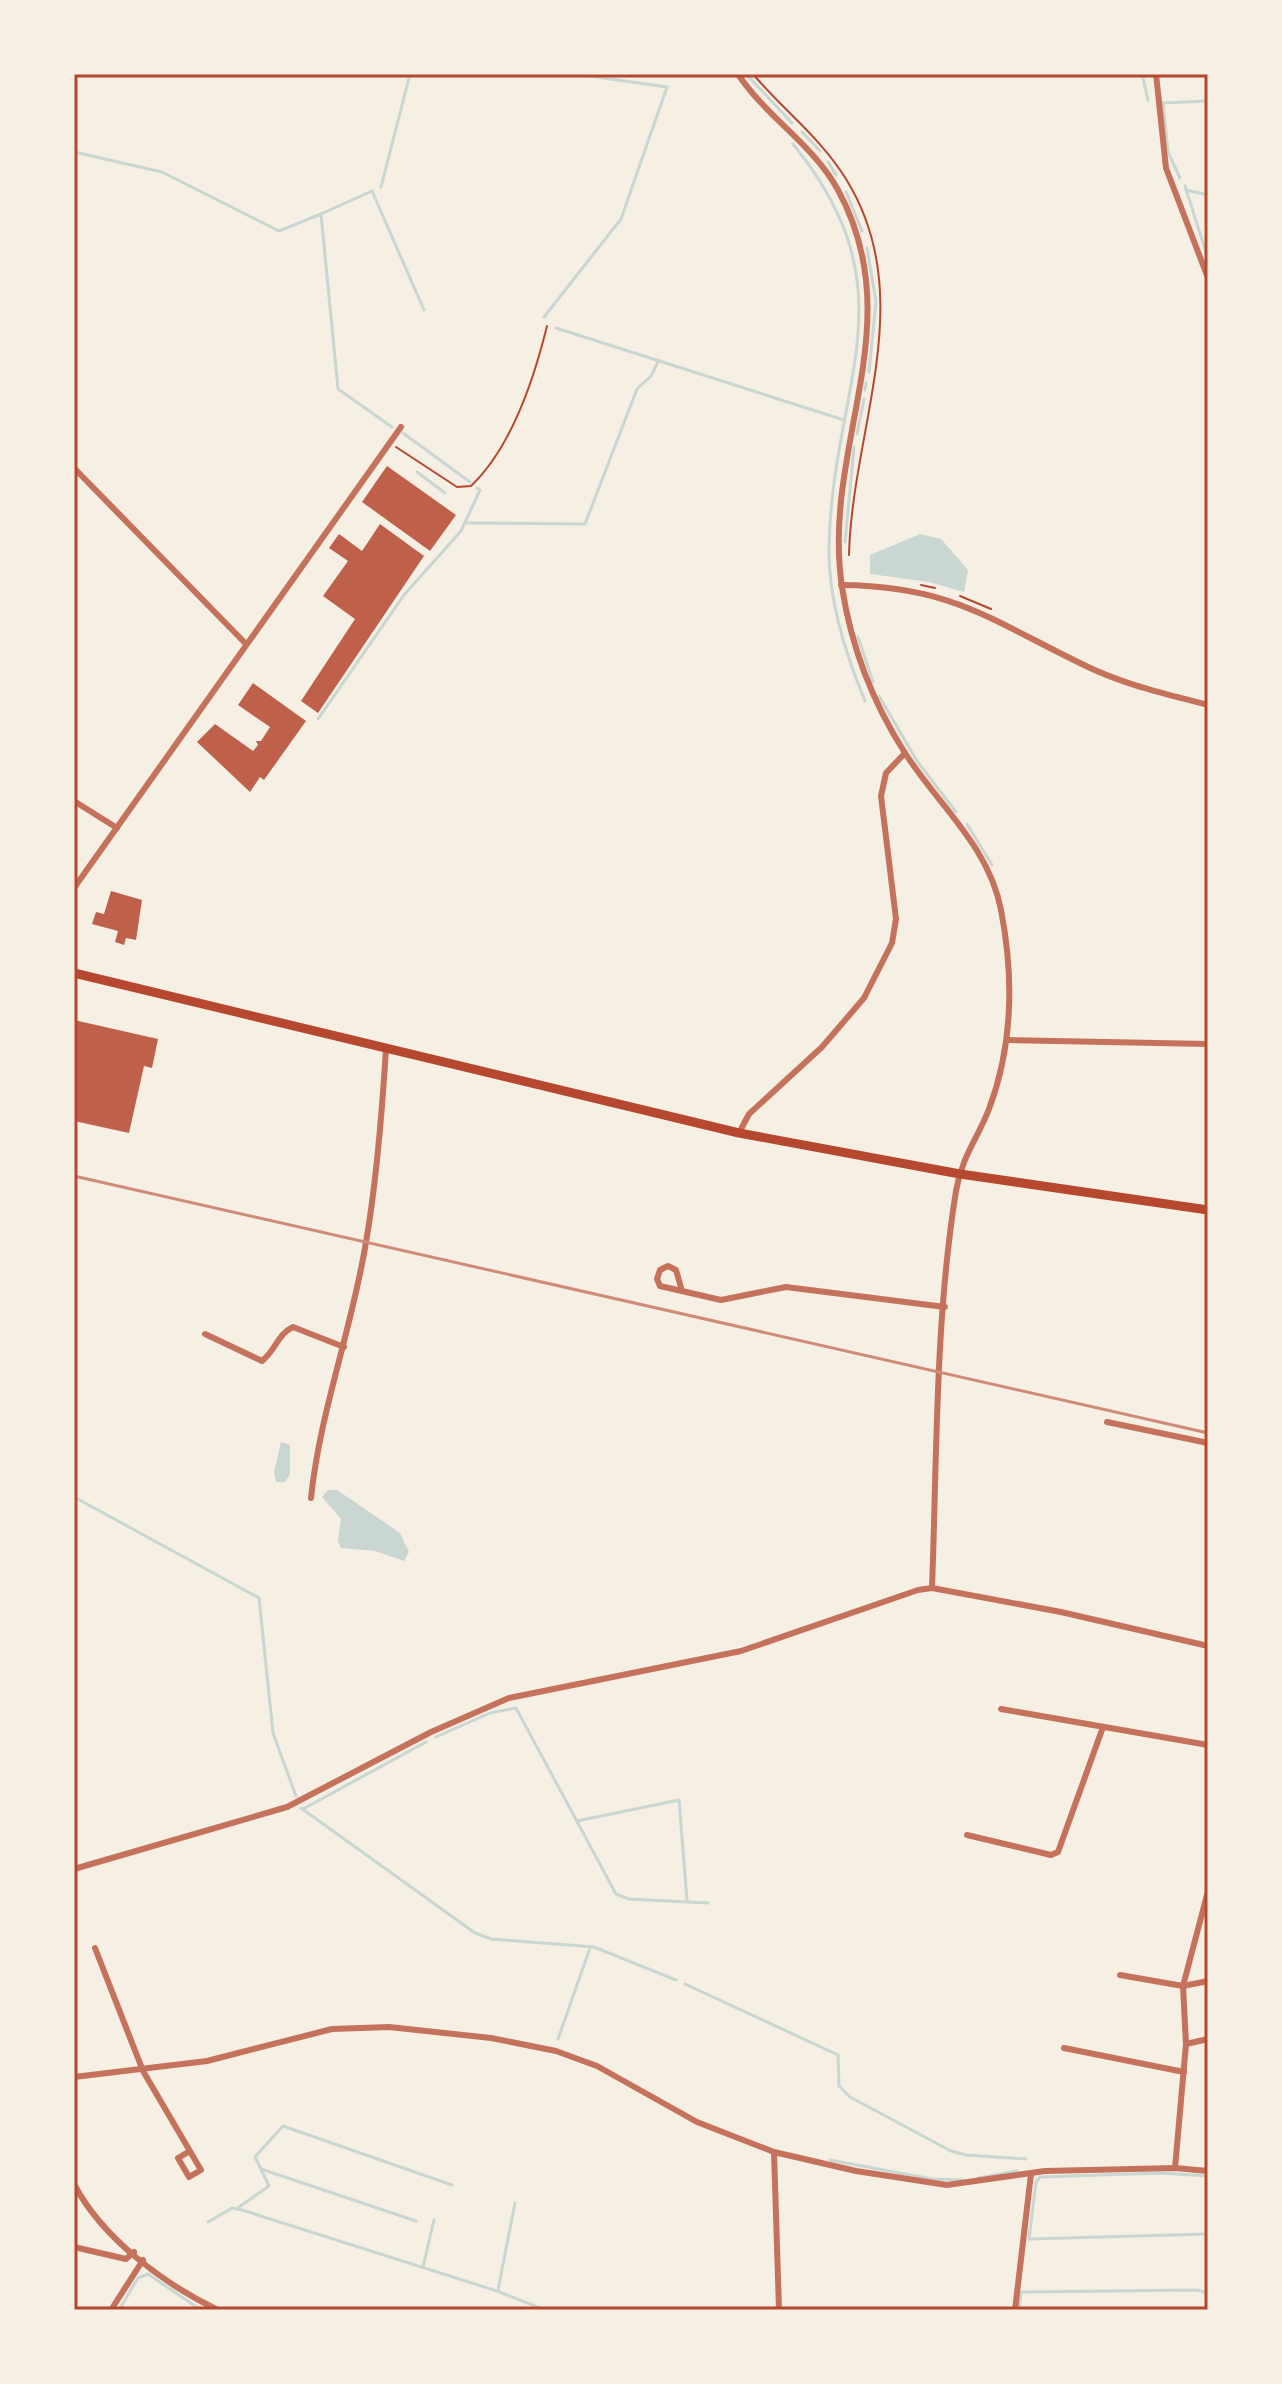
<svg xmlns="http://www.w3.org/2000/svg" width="1282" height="2384" viewBox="0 0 1282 2384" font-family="Rubik,sans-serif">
  <rect width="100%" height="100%" fill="#f6efe4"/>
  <g fill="#c9d6d2">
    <polygon points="920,534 941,539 968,570 964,592 929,582 870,574 870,555"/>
    <polygon points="281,1442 290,1445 290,1474 285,1482 276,1482 274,1472"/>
    <polygon points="328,1490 337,1490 400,1533 409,1552 404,1561 375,1551 341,1548 338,1541 341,1519 322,1497"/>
  </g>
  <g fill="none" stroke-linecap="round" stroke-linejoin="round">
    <g stroke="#c9d6d2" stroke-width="3">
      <polyline points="746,74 792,123"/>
      <polyline points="1142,74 1148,100"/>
      <polyline points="802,132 820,151"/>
      <path d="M793,144C914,293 832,382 829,547C828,598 845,653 865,701"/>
      <polyline points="74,152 162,172 279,231 321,214 338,389 392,427"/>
      <polyline points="828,162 836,175"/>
      <polyline points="1180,178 1168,152 1163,103 1208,101"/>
      <polyline points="1185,186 1208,259"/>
      <polyline points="381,187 410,74"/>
      <polyline points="1186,190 1208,195"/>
      <polyline points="846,192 862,231"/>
      <polyline points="321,214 372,191 424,310"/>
      <polyline points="867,248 876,302 869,372"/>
      <polyline points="544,317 621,219 667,87 575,74"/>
      <polyline points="556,328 844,420"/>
      <polyline points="865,390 866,383"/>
      <polyline points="403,433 470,482"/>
      <polyline points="857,434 864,399"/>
      <polyline points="417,472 445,493"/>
      <polyline points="466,523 585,524 637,389 651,376 659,360"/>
      <polyline points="845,542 854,447"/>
      <polyline points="858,637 873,682"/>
      <polyline points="879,696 917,761 956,812"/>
      <polyline points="318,719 404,595 461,531 480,490 477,488"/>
      <polyline points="967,824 992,865"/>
      <polyline points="74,1497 259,1598 273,1733 296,1796"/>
      <polyline points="436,1737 490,1713 516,1708 616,1894 629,1899 708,1903"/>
      <polyline points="301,1808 475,1933 491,1939 594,1947 676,1980"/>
      <polyline points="303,1809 426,1742"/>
      <polyline points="577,1821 679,1800 687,1900"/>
      <polyline points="685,1984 838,2055 839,2086 850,2097 951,2151 966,2155 1026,2159"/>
      <polyline points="558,2039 590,1948"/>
      <polyline points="830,2160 932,2179 962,2180"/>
      <polyline points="261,2169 416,2221"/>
      <polyline points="1208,2176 1161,2173 1040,2177 1036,2182 1029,2239 1208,2234"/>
      <polyline points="978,2178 1017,2171"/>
      <polyline points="239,2207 269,2186 255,2157 283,2126 452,2185"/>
      <polyline points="208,2222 232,2208 242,2210 497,2291 545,2310"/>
      <polyline points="423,2267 434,2220"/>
      <polyline points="498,2290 515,2203"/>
      <polyline points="119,2310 138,2278 148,2274 201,2310"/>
      <polyline points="1019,2310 1021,2292 1197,2290 1208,2293"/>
    </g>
  </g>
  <g fill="#bf614a">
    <polygon points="387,466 456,515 430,551 362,502"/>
    <polygon points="380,524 424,556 318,713 301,701 355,619 323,596 348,561 329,548 339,534 362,551"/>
    <polygon points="253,683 306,721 264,780 260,777 250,792 197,742 215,724 253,751 258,745 256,741 261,741 270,727 238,705"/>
    <polygon points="111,891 142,900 136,940 126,938 124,945 115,942 118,931 92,924 96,912 104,914"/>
    <polygon points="74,1020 158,1039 152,1068 144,1066 129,1133 74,1121"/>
  </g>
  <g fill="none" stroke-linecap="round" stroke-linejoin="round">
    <g stroke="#b5482f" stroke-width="2">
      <path d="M753,74C783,110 821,138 846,179C920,298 852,428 849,555"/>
      <path d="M396,447L457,487L471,486C512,447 534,379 547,326"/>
      <polyline points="921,585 935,588"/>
      <polyline points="960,596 991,609"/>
    </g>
    <g stroke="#c5725c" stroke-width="6">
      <path d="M738,74C766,117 813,144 838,190C912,326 821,446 842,587C851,646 873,703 905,753C938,805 989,846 1001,910C1014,977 1013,1045 989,1109C977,1140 962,1156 956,1191C935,1321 937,1457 932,1588"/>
      <polyline points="1156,74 1166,168 1208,278"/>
      <polyline points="74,468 246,644"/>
      <path d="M841,585C953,586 992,621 1086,666C1125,685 1167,694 1208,705"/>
      <polyline points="74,801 117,828"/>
      <polyline points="74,888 401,427"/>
      <polyline points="1008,1040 1208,1044"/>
      <polyline points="739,1133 749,1114 822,1047 864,998 892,943 896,919 881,796 886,773 905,753"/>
      <polyline points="682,1291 676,1270 668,1266 660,1270 657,1279 660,1286 721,1300 786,1287 945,1307"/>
      <path d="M205,1334L262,1361C275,1351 278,1334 293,1327L344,1347"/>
      <polyline points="1107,1422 1208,1443"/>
      <path d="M311,1498C320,1411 352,1329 366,1242C377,1179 382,1113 386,1049"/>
      <polyline points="1001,1709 1208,1745"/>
      <polyline points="967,1835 1051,1855 1058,1852 1103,1727"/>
      <polyline points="74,1869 287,1807 431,1732 509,1698 741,1651 918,1590 932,1588 1061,1612 1208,1646"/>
      <polyline points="95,1948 143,2071 201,2170 189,2177 178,2158 190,2151"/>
      <polyline points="1120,1975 1183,1986 1208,1981"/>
      <polyline points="1186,2044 1208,2039"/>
      <polyline points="1064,2048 1184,2072"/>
      <polyline points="74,2077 207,2061 332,2029 389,2027 491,2038 556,2051 597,2066 697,2122 774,2152 856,2171 947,2185 1045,2171 1175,2168 1208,2171"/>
      <polyline points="774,2152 779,2310"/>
      <polyline points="1175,2168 1186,2044 1183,1986 1208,1891"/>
      <path d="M74,2184C102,2238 164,2284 218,2310"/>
      <polyline points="74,2247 126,2259 134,2252"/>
      <polyline points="111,2310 143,2260"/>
      <polyline points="1015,2310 1031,2174"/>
    </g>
    <polyline stroke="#b5482f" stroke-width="9" points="74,973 739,1133 960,1174 1208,1210"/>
    <polyline stroke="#cf8b77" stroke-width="3" points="74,1176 1208,1433"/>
  </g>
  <rect width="1282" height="2384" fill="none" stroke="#f6efe4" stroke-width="152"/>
  <rect x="76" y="76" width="1130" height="2232" fill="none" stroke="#b5482f" stroke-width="3"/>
</svg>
